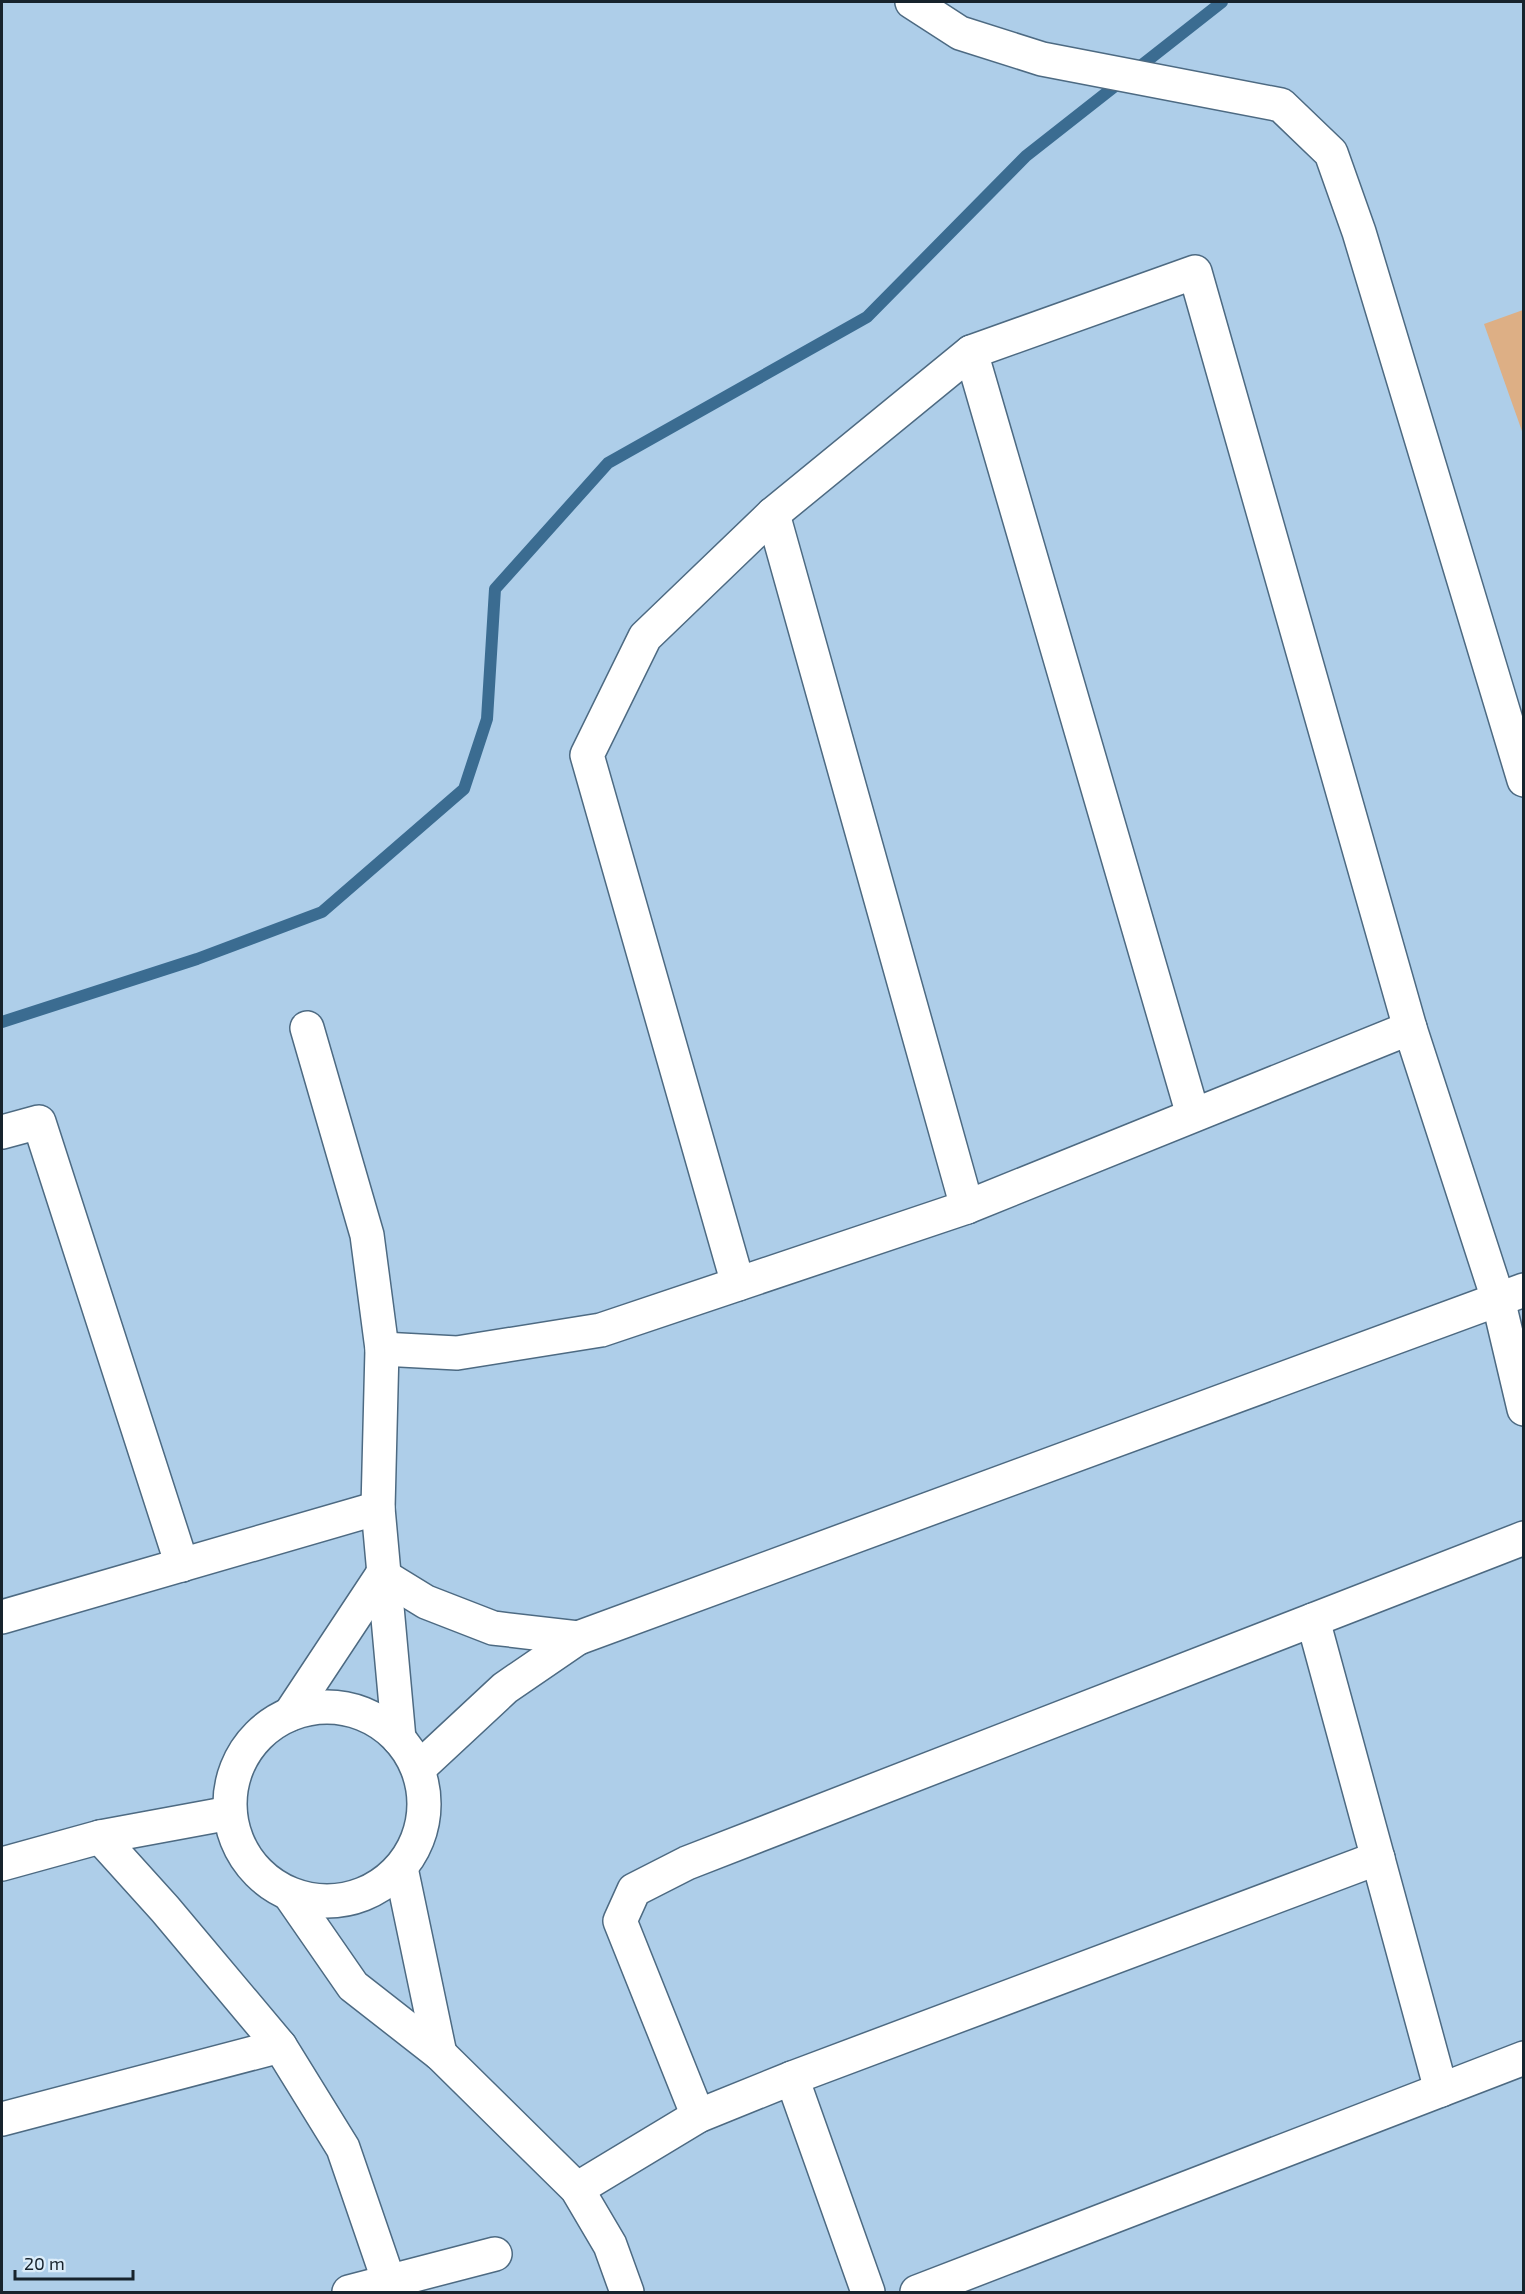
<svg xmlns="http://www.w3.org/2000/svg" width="1525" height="2294" viewBox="0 0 1525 2294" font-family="'Exo 2',sans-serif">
  <rect width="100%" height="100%" fill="#aecee9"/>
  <polygon fill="#ddaf85" points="1523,310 1524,310 1523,434 1484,324"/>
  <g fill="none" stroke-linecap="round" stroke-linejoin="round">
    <polyline stroke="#3b6c91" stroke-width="12" points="2,1022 197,959 322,912 464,789 487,719 495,589 608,463 867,317 1026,156 1222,2"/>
    <g stroke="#4d6a82" stroke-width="36">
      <g id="minor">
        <polyline points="912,2 960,33 1042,59 1281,105 1331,153 1359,232 1524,780"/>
        <polyline points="971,352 1193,1115"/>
        <polyline points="773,514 967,1207"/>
        <polyline points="307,1028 367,1235 382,1349 378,1508 399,1739"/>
        <polyline points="2,1132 39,1122 182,1565"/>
        <polyline points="738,1284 587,755 645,637 773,514 971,352 1195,272 1410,1028"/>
        <polyline points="382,1349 457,1353 601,1330 967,1207 1410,1028 1498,1299 1524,1409"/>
        <polyline points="382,1575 426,1602 493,1628 578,1638"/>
        <polyline points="2,1617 378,1508"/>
        <polyline points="1313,1620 1441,2090"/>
        <circle cx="327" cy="1804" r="97"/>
        <polyline points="290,1714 382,1575"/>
        <polyline points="418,1769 505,1688 578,1638 1524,1290"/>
        <polyline points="100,1837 165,1909 280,2046 343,2148 389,2282"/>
        <polyline points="2,1864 100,1837 230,1813"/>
        <polyline points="401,1868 440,2054"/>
        <polyline points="290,1895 353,1986 440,2054 577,2189 610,2245 627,2292"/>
        <polyline points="792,2078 868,2292"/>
        <polyline points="698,2116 620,1921 634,1890 687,1863 1524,1538"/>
        <polyline points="2,2119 280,2046"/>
        <polyline points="577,2189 698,2116 792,2078 1378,1858"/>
        <polyline points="349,2292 495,2254"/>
        <polyline points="917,2292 1524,2058"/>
      </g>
    </g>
    <use href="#minor" stroke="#fff" stroke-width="33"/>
  </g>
  <rect width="1525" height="2294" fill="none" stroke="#17232d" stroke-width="6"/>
  <path d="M15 2270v9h118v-9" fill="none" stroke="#17232d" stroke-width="3"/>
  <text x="24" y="2270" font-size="18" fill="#17232d" stroke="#dcedfa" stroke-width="4.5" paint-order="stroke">20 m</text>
</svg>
